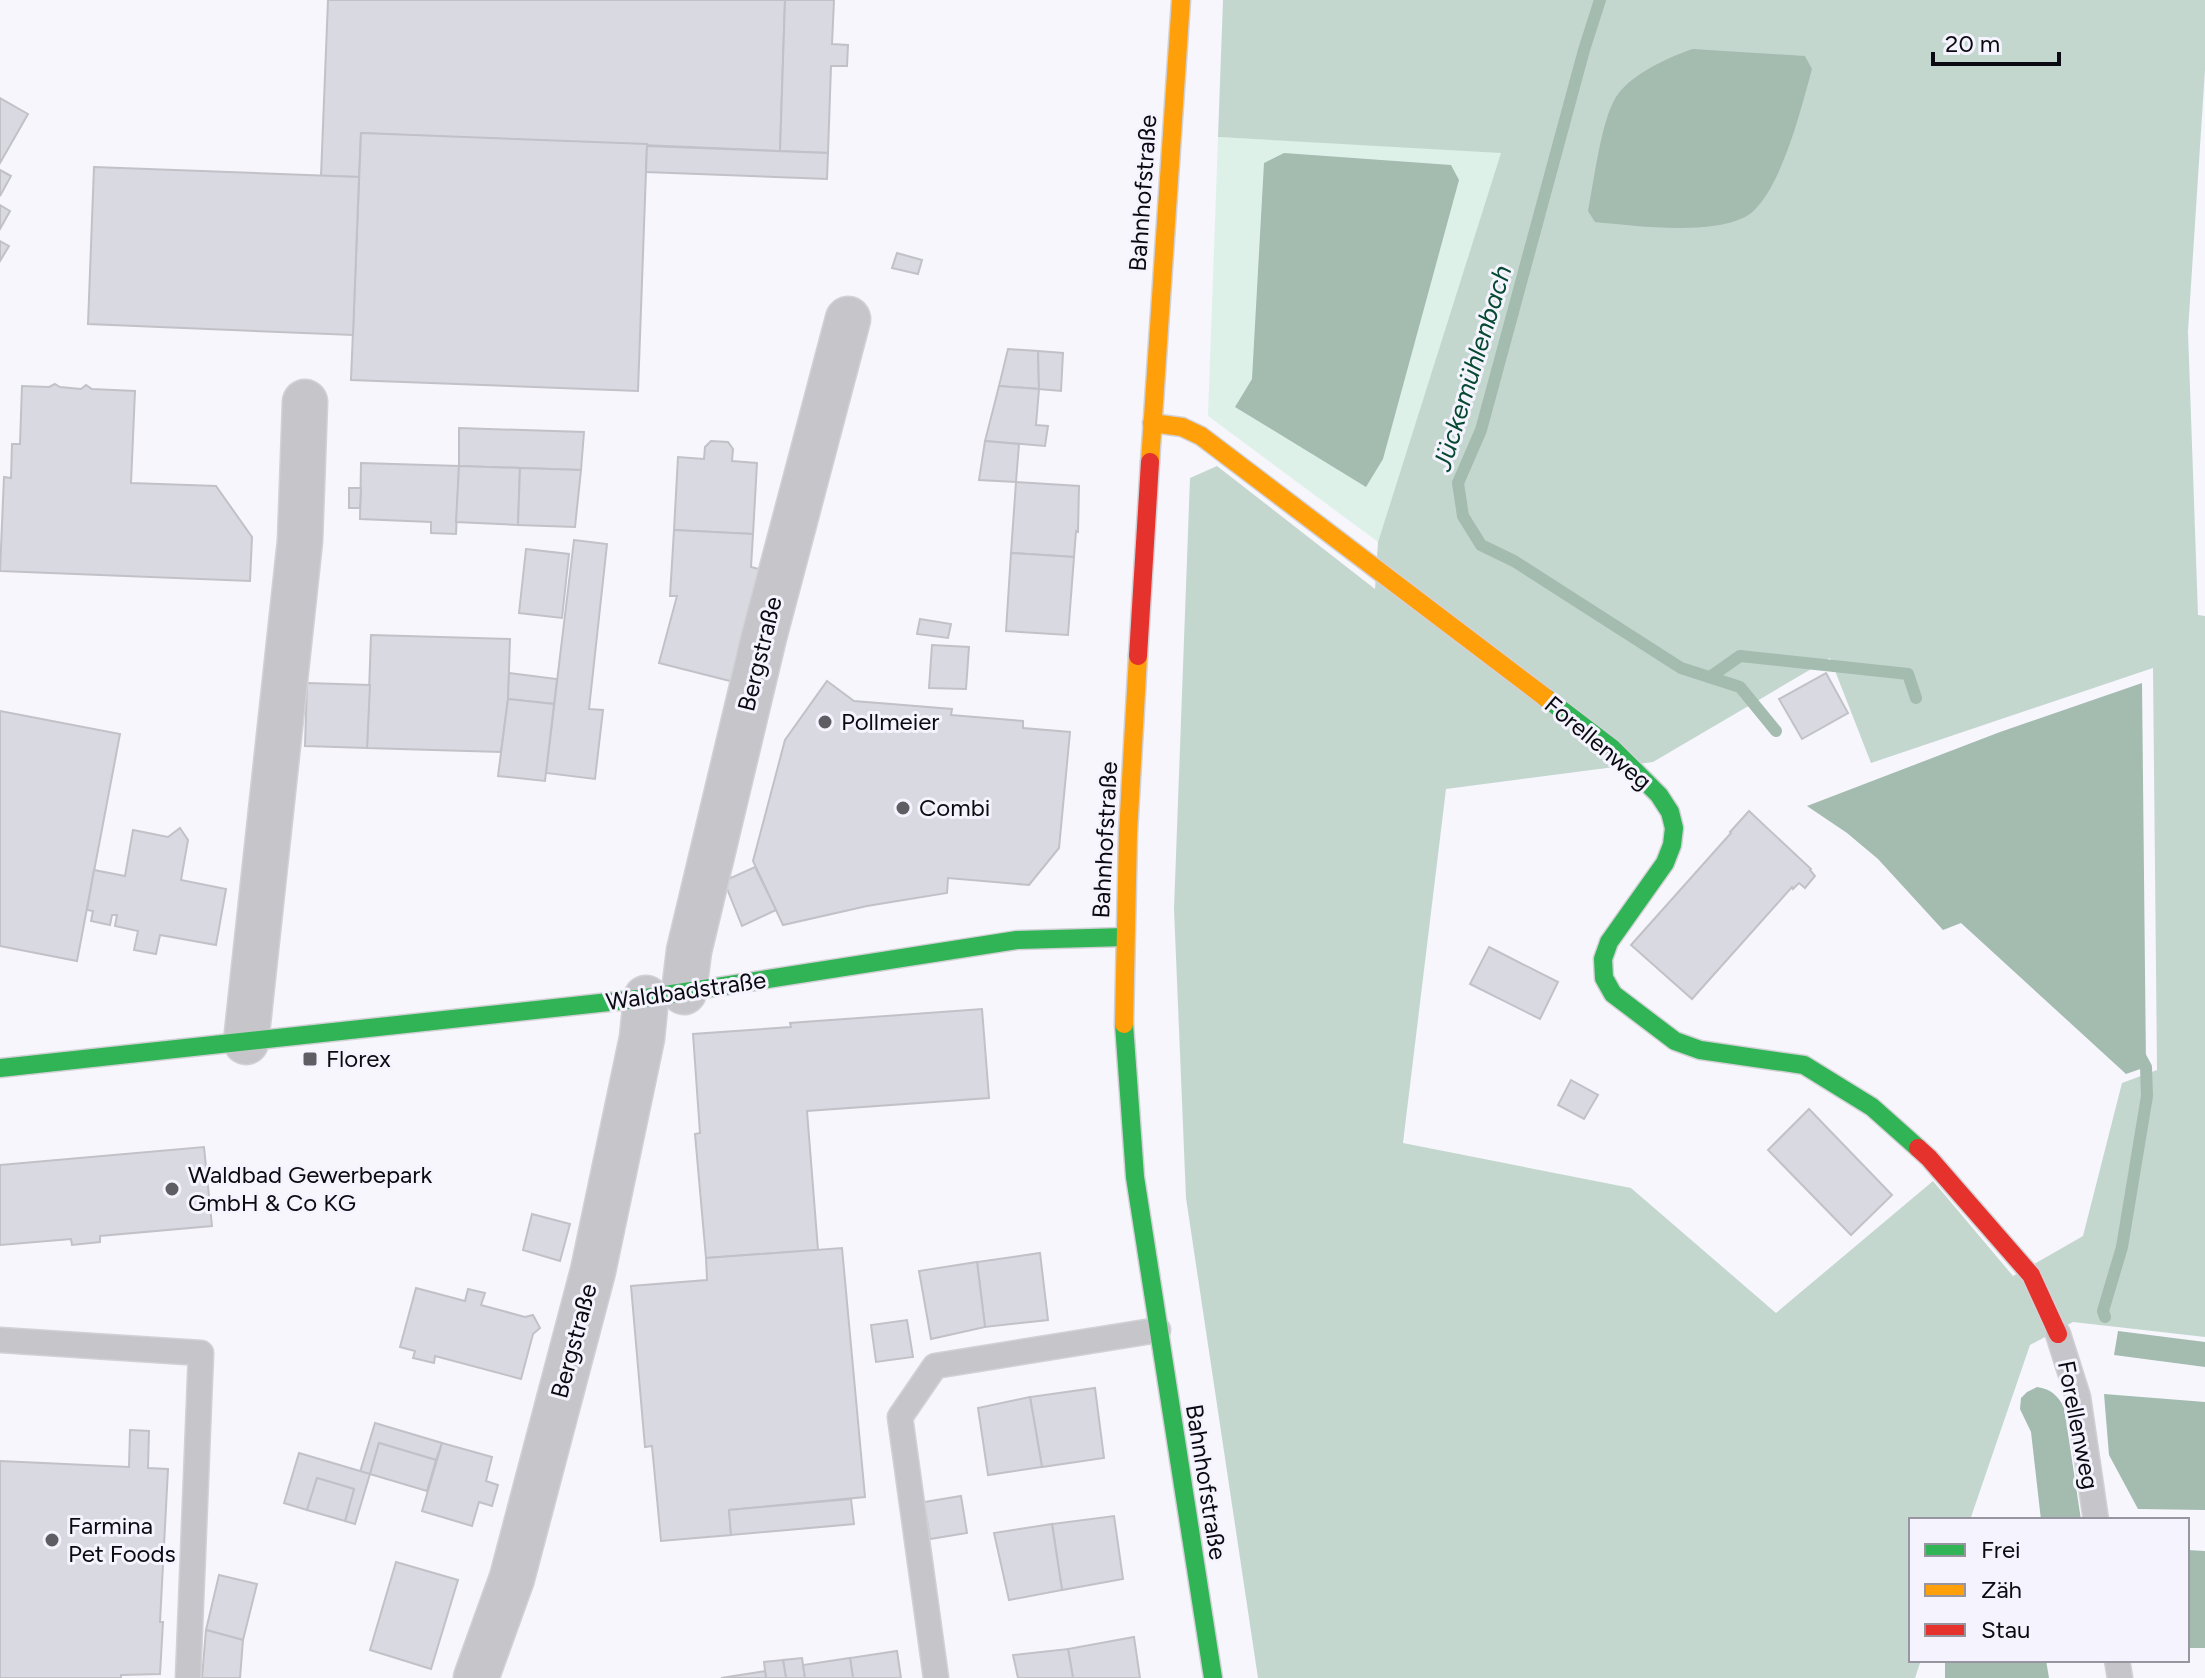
<svg xmlns="http://www.w3.org/2000/svg" width="2205" height="1678" viewBox="0 0 2205 1678" font-family="Figtree,sans-serif">
  <rect width="100%" height="100%" fill="#f7f6fc"/>
  <polygon fill="#def1e9" points="1218,137 1502,152 1378,542 1208,416"/>
  <path fill="#c4d7cf" fill-rule="evenodd" d="M1223,0H2205V70L2188,331L2198,615L2205,616V1337L2073,1322L2030,1345L1970,1520H1911V1660H1921L1915,1678H1258L1186,1198L1174,909L1190,478L1217,466L1375,589L1378,542L1501,153L1218,137ZM1830,658L1871,763L2153,668L2157,1070L2122,1083L2083,1236L2013,1276L1933,1181L1776,1313L1631,1188L1403,1143L1446,789L1653,762Z"/>
  <g fill="#a4bbb0">
    <path d="M1693,49L1805,56L1812,69C1802,105 1779,202 1743,218C1707,235 1635,226 1595,222L1588,211C1594,181 1601,121 1616,97C1630,75 1668,57 1693,49Z"/>
    <polygon points="1284,153 1451,165 1459,180 1383,459 1366,487 1235,407 1252,379 1264,163"/>
    <polygon points="2142,683 2146,1067 2126,1074 1961,923 1943,930 1878,859 1847,833 1807,806 2000,732"/>
    <polygon points="2118,1331 2205,1342 2205,1367 2114,1355"/>
    <path d="M2037,1387C2051,1389 2057,1395 2064,1407L2081,1520H2041L2031,1432L2020,1409L2021,1398L2027,1392Z"/>
    <polygon points="2104,1394 2205,1402 2205,1510 2138,1509 2109,1455"/>
    <polygon points="2187,1550 2205,1551 2205,1648 2187,1648"/>
    <polygon points="1945,1660 2046,1660 2049,1678 1945,1678"/>
  </g>
  <g fill="none" stroke-linecap="round" stroke-linejoin="round">
    <g stroke="#a4bbb0" stroke-width="12">
      <polyline points="1600,0 1584,50 1481,430 1458,483 1463,516 1481,545 1514,561 1681,668 1740,687 1776,731"/>
      <polyline points="1710,677 1740,656 1908,674 1916,698"/>
      <polyline points="2105,1317 2103,1311 2122,1247 2147,1096 2146,1067 2140,1056"/>
    </g>
  </g>
  <g fill="#d9d9e2" stroke="#c2c1c8" stroke-width="2">
    <polygon points="328,0 785,0 780,151 361,133 359,177 321,176"/>
    <polygon points="785,0 834,0 832,44 848,45 847,66 831,66 828,153 780,151"/>
    <polygon points="0,98 28,114 0,163"/>
    <polygon points="361,133 647,144 638,391 351,380"/>
    <polygon points="647,146 828,153 827,179 646,172"/>
    <polygon points="94,167 359,177 353,335 88,324"/>
    <polygon points="0,170 11,176 0,196"/>
    <polygon points="0,205 10,211 0,229"/>
    <polygon points="0,241 9,246 0,261"/>
    <polygon points="897,253 922,260 918,274 892,268"/>
    <polygon points="1008,349 1038,351 1039,389 999,386"/>
    <polygon points="1038,351 1063,353 1061,391 1039,389"/>
    <polygon points="55,384 60,387 81,389 86,385 92,389 135,391 131,483 216,486 252,537 250,581 0,571 4,477 11,478 12,444 20,444 22,386 49,387"/>
    <polygon points="999,386 1039,389 1036,425 1048,426 1045,446 985,441"/>
    <polygon points="459,428 584,432 581,470 459,466"/>
    <polygon points="711,441 728,442 733,449 732,461 757,463 753,534 674,530 678,457 704,459 705,447"/>
    <polygon points="985,441 1019,444 1016,482 979,480"/>
    <polygon points="361,463 459,466 456,534 431,533 431,522 360,519"/>
    <polygon points="459,466 520,468 518,525 456,522"/>
    <polygon points="520,468 581,470 575,527 518,525"/>
    <polygon points="1016,482 1079,486 1078,532 1076,531 1074,557 1011,553"/>
    <polygon points="349,488 361,488 360,508 349,508"/>
    <polygon points="674,530 753,534 751,567 763,570 734,682 659,663 677,596 670,596"/>
    <polygon points="574,540 607,544 589,709 603,710 595,779 546,773"/>
    <polygon points="526,549 569,554 562,618 519,613"/>
    <polygon points="1011,553 1074,557 1068,635 1006,631"/>
    <polygon points="920,619 951,624 948,638 917,634"/>
    <polygon points="371,635 510,639 508,699 501,752 367,748"/>
    <polygon points="932,645 969,647 966,689 929,688"/>
    <polygon points="509,673 557,679 554,704 508,699"/>
    <polygon points="1826,673 1848,713 1802,739 1779,699"/>
    <polygon points="827,681 854,701 952,709 951,715 1023,721 1023,728 1070,732 1059,848 1029,885 948,878 947,893 867,906 783,925 753,861 785,740"/>
    <polygon points="307,683 370,685 367,748 305,746"/>
    <polygon points="508,699 554,704 545,781 498,776"/>
    <polygon points="0,711 120,734 77,961 0,946"/>
    <polygon points="1749,811 1811,869 1810,870 1815,876 1805,888 1799,883 1793,889 1792,887 1692,999 1631,945 1731,833 1730,832"/>
    <polygon points="180,828 188,840 181,880 226,889 216,945 160,935 156,954 134,950 138,931 115,926 117,915 112,915 110,925 91,921 93,911 87,910 94,870 125,876 133,830 168,837"/>
    <polygon points="755,867 776,910 742,926 724,881"/>
    <polygon points="1489,947 1558,982 1540,1019 1470,984"/>
    <polygon points="982,1009 989,1098 807,1111 818,1250 706,1258 695,1134 700,1133 693,1034 791,1027 790,1023"/>
    <polygon points="1571,1080 1598,1095 1584,1119 1558,1105"/>
    <polygon points="1809,1109 1892,1195 1851,1235 1768,1150"/>
    <polygon points="204,1147 212,1226 100,1236 100,1242 72,1245 71,1239 0,1245 0,1165"/>
    <polygon points="532,1214 570,1224 560,1261 523,1250"/>
    <polygon points="842,1248 865,1497 729,1510 731,1535 661,1541 652,1446 645,1447 631,1286 707,1280 706,1258"/>
    <polygon points="1040,1253 1048,1320 985,1327 977,1262"/>
    <polygon points="977,1262 985,1327 931,1339 919,1271"/>
    <polygon points="416,1288 465,1301 468,1289 485,1293 481,1305 525,1317 533,1315 540,1328 533,1334 521,1379 435,1356 434,1363 413,1358 415,1351 400,1347"/>
    <polygon points="907,1320 913,1357 876,1362 871,1325"/>
    <polygon points="1095,1388 1104,1458 1042,1467 1030,1397"/>
    <polygon points="1030,1397 1042,1467 988,1475 978,1408"/>
    <polygon points="375,1423 442,1443 436,1460 379,1443 370,1474 360,1472"/>
    <polygon points="130,1430 149,1431 148,1468 168,1469 160,1622 163,1622 160,1674 121,1675 121,1678 0,1678 0,1461 129,1467"/>
    <polygon points="379,1443 436,1460 427,1491 370,1474"/>
    <polygon points="442,1443 492,1457 486,1481 498,1485 492,1506 479,1502 472,1526 422,1511"/>
    <polygon points="299,1453 370,1474 355,1524 345,1521 354,1489 317,1478 307,1510 284,1503"/>
    <polygon points="317,1478 354,1489 345,1521 307,1510"/>
    <polygon points="961,1496 967,1533 930,1539 924,1502"/>
    <polygon points="851,1499 854,1524 731,1535 729,1510"/>
    <polygon points="1114,1516 1123,1579 1062,1590 1052,1524"/>
    <polygon points="1052,1524 1062,1590 1009,1600 994,1533"/>
    <polygon points="396,1562 458,1580 431,1669 370,1650"/>
    <polygon points="219,1575 257,1584 243,1640 206,1630"/>
    <polygon points="206,1630 243,1640 240,1678 202,1678"/>
    <polygon points="1134,1637 1140,1678 1073,1678 1068,1649"/>
    <polygon points="1068,1649 1073,1678 1018,1678 1013,1655"/>
    <polygon points="897,1651 901,1678 853,1678 850,1658"/>
    <polygon points="802,1658 805,1678 786,1678 783,1660"/>
    <polygon points="850,1658 853,1678 805,1678 803,1665"/>
    <polygon points="783,1660 786,1678 766,1678 764,1662"/>
    <polygon points="765,1671 766,1678 721,1678"/>
  </g>
  <g fill="none" stroke-linecap="round" stroke-linejoin="round">
    <g stroke="#d2d1d6" stroke-width="27">
      <g id="lane">
        <polyline points="2058,1334 2078,1397 2096,1520"/>
        <polyline points="0,1340 201,1353 188,1678"/>
        <polyline points="2117,1660 2120,1678"/>
        <polyline points="936,1678 900,1417 935,1366 1158,1330"/>
      </g>
    </g>
    <g stroke="#d2d1d6" stroke-width="47">
      <g id="street">
        <polyline points="684,992 689,951 764,637 848,319"/>
        <polyline points="246,1042 300,541 305,402"/>
        <polyline points="476,1678 512,1578 593,1271 642,1038 646,998"/>
      </g>
    </g>
    <g stroke="#d2d1d6" stroke-width="21">
      <g id="fast">
        <polyline points="1546,698 1613,749 1659,795 1670,812 1674,828 1672,845 1665,863 1609,942 1603,959 1604,978 1613,994 1675,1041 1700,1050 1804,1065 1872,1107 1918,1148"/>
        <polyline points="1124,1024 1135,1177 1213,1678"/>
        <polyline points="0,1068 646,998 1017,940 1125,937"/>
      </g>
    </g>
    <g stroke="#d2d1d6" stroke-width="21">
      <g id="slow">
        <polyline points="1152,423 1182,427 1201,436 1546,698"/>
        <polyline points="1150,462 1181,0"/>
        <polyline points="1124,1024 1128,833 1138,656"/>
      </g>
    </g>
    <g stroke="#d2d1d6" stroke-width="21">
      <g id="jam">
        <polyline points="1138,656 1150,462"/>
        <polyline points="1918,1148 1929,1158 2031,1275 2058,1334"/>
      </g>
    </g>
    <use href="#lane" stroke="#c6c5c9" stroke-width="24"/>
    <use href="#street" stroke="#c6c5c9" stroke-width="44"/>
    <use href="#fast" stroke="#30b455" stroke-width="18"/>
    <use href="#slow" stroke="#ff9f0a" stroke-width="18"/>
    <use href="#jam" stroke="#e5322d" stroke-width="18"/>
  </g>
  <g fill="#5e5d64" stroke="#f5f4fe" stroke-width="3">
    <circle cx="825" cy="722" r="8"/>
    <circle cx="903" cy="808" r="8"/>
    <rect x="302" y="1051" width="16" height="16" rx="4"/>
    <circle cx="172" cy="1189" r="8"/>
    <circle cx="52" cy="1540" r="8"/>
  </g>
  <g text-anchor="middle" stroke-width="6" stroke-linejoin="round" paint-order="stroke">
    <g font-size="24" fill="#0b0a12" stroke="#f5f4fe">
      <text transform="translate(1143 193) rotate(-86)" y="8">Bahnhofstraße</text>
      <text transform="translate(760 654) rotate(-76)" y="8">Bergstraße</text>
      <text transform="translate(1598 743) rotate(40)" y="8">Forellenweg</text>
      <text transform="translate(1105 840) rotate(-87)" y="8">Bahnhofstraße</text>
      <text transform="translate(686 991) rotate(-8)" y="8">Waldbadstraße</text>
      <text transform="translate(574 1341) rotate(-75)" y="8">Bergstraße</text>
      <text transform="translate(2078 1425) rotate(79)" y="8">Forellenweg</text>
      <text transform="translate(1206 1482) rotate(81)" y="8">Bahnhofstraße</text>
    </g>
    <g font-size="24" fill="#0b0a12" stroke="#f5f4fe" text-anchor="start">
      <text x="841" y="730">Pollmeier</text>
      <text x="919" y="816">Combi</text>
      <text x="326" y="1067">Florex</text>
      <text x="188" y="1183">Waldbad Gewerbepark<tspan x="188" dy="28">GmbH &amp; Co KG</tspan></text>
      <text x="68" y="1534">Farmina<tspan x="68" dy="28">Pet Foods</tspan></text>
    </g>
    <g font-size="26" font-style="italic" fill="#064930" stroke="#f5f4fe">
      <text transform="translate(1472 368) rotate(-73)" y="9">Jückemühlenbach</text>
    </g>
  </g>
  <rect x="1909" y="1518" width="280" height="144" fill="#f5f4fe" stroke="#9796a0" stroke-width="2"/>
  <rect x="1925" y="1544" width="40" height="12" fill="#30b455" stroke="#9796a0" stroke-width="2"/>
  <text x="1981" y="1558" font-size="24" fill="#0b0a12">Frei</text>
  <rect x="1925" y="1584" width="40" height="12" fill="#ff9f0a" stroke="#9796a0" stroke-width="2"/>
  <text x="1981" y="1598" font-size="24" fill="#0b0a12">Zäh</text>
  <rect x="1925" y="1624" width="40" height="12" fill="#e5322d" stroke="#9796a0" stroke-width="2"/>
  <text x="1981" y="1638" font-size="24" fill="#0b0a12">Stau</text>
  <path d="M1933 52v12h126v-12" fill="none" stroke="#0b0a12" stroke-width="4"/>
  <text x="1945" y="52" font-size="24" fill="#0b0a12" stroke="#f5f4fe" stroke-width="6" paint-order="stroke">20 m</text>
</svg>
